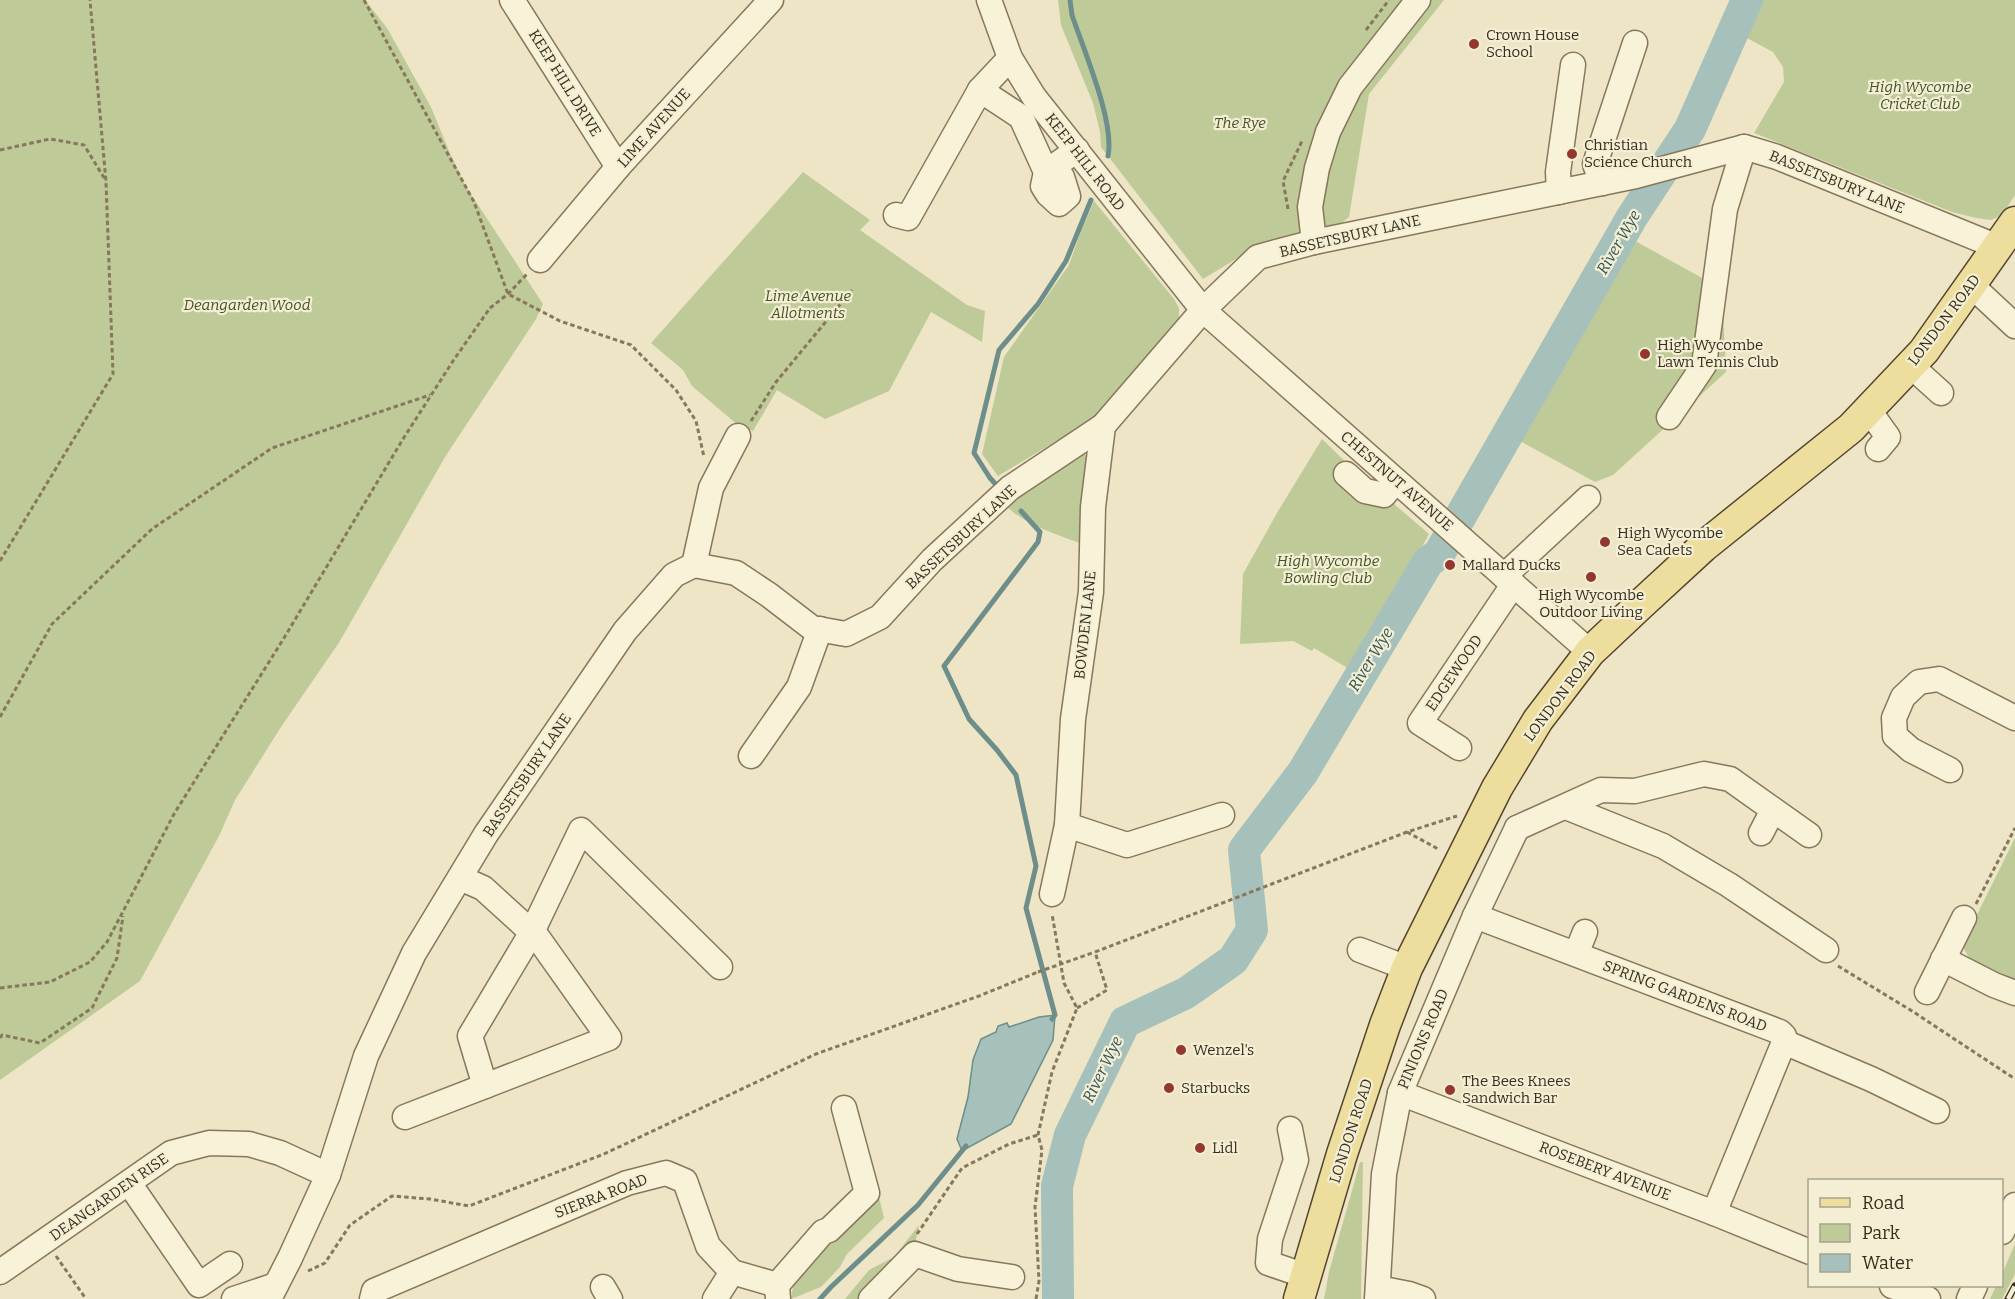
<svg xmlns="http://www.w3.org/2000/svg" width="2015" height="1299" viewBox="0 0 2015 1299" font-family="Bitter,serif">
  <rect width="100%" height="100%" fill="#ede5c5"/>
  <g fill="#bfca99">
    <polygon points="0,0 365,0 387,28 431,107 449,151 465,185 543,304 536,319 445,457 340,641 281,727 235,800 219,836 140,981 0,1080"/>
    <polygon points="1058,0 1444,0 1369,94 1349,217 1338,226 1295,233 1256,247 1203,279 1101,147 1100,132 1093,103 1061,25"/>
    <polygon points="1761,0 2015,0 2015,195 2002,215 1991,220 1976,218 1952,212 1754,133 1784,82 1783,67 1773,52 1745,37"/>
    <polygon points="803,172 870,220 860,230 967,305 985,311 982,342 931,312 889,391 825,419 777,390 753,431 739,426 692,386 683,370 651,343"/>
    <polygon points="1094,201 1174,299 1179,308 1179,325 1098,416 998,476 982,454 1004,357 1069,265 1081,231"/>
    <polygon points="1628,237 1722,289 1726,372 1613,475 1595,482 1518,440"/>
    <polygon points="1322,439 1351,467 1429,534 1354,672 1314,648 1312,651 1293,641 1240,644 1243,574 1277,513"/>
    <path d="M1077,452L1085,455L1093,461L1088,546C1063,537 1018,523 1003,502Z"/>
    <polygon points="2015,838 2015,980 1969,958 1963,947 1964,941"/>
    <polygon points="1360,1162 1363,1162 1361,1299 1324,1299 1329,1272"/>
    <polygon points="878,1193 884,1218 847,1254 840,1267 821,1287 791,1299 793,1286 797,1275"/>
    <polygon points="919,1225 913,1254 865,1299 845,1299 869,1270 894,1257"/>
    <polygon points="2015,1244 2015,1274 2002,1299 1990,1299 1996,1286 2002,1286 2002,1274"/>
  </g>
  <polygon fill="#a6c0bb" stroke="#6d8e8a" stroke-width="1.5" points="1055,1015 1053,1040 1011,1124 962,1151 957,1139 968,1097 973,1060 981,1039 996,1032 998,1026 1007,1023 1009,1027 1039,1017"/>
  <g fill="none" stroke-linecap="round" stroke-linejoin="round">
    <g stroke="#6d8e8a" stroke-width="5">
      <path d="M1070,0L1072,15C1084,51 1115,122 1108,156"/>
      <polyline points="1000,489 990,478 974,453 999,350 1038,304 1066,261 1091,200"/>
      <polyline points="1021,511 1040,532 1038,542 944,666 969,719 997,750 1016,775 1036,866 1026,908 1055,1015 1052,1019"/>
      <polyline points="820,1299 831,1287 918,1205 966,1146"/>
    </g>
    <polyline stroke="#a6c0bb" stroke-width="32" points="1058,1299 1057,1186 1070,1135 1125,1022 1186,993 1233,960 1252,930 1244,850 1303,772 1428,562 1439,554 1632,217 1690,129 1747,0"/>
    <g stroke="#87775c" stroke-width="27">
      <g id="minor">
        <polyline points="512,0 618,167"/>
        <polyline points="989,0 1010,58 1034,97 1203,310 1590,652"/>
        <polyline points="980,90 1010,58"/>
        <polyline points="1046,172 1043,186 1048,194 1059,204 1068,196 1062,177 1053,167"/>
        <polyline points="1602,183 1595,164 1635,43"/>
        <polyline points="1559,192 1558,172 1573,65"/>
        <polyline points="896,215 908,218 980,90 1021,117 1046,172 1077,150"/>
        <polyline points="1314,242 1310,207 1317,168 1328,132 1350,87 1418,0"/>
        <polyline points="540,260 618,167 771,0"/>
        <polyline points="1971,285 2015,326"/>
        <polyline points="1910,365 1941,393"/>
        <polyline points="1868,409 1888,437 1878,449"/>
        <polyline points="1669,417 1704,365 1725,209 1744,147"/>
        <polyline points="1346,474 1365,491 1384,495 1396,481"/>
        <polyline points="694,565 711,488 738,436"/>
        <polyline points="1504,576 1588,498"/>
        <polyline points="1459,748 1420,723 1513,585"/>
        <polyline points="751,756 799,687 820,629"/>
        <polyline points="1950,770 1911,750 1895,736 1894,718 1903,697 1919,682 1939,679 2015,718"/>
        <polyline points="1566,807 1663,846 1729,885 1826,950"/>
        <polyline points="1067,825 1127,845 1222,815"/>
        <polyline points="1517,828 1601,790 1635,791 1704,774 1730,779 1809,835"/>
        <polyline points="1761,833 1773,810"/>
        <polyline points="1052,894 1067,825 1073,719 1091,592 1093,507 1103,426"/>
        <polyline points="1475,916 1780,1032 1784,1036 1784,1042 1714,1213"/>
        <polyline points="1360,950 1407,968"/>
        <polyline points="1576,954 1585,932"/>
        <polyline points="1943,959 1994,985 2015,993"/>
        <polyline points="1927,992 1964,918"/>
        <polyline points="1784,1042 1871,1079 1937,1111"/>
        <polyline points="485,1086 470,1036 532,932 581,830 720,967"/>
        <polyline points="1400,1093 1714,1213 1810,1252"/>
        <polyline points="405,1117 609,1038 538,938 483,888 460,878"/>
        <polyline points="1290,1129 1296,1160 1270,1239 1268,1263 1306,1276"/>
        <polyline points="129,1183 199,1285 230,1264"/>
        <polyline points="2002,1232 2015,1205"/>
        <polyline points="0,1272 171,1153 209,1143 249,1144 280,1153 328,1175"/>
        <polyline points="777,1285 823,1232 829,1230 867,1193 844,1108"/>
        <polyline points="1892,1286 1928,1299"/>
        <polyline points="603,1287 610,1299"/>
        <polyline points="1378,1288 1409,1294 1423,1299"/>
        <polyline points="234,1299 276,1285"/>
        <polyline points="269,1299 290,1258 328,1175 366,1056 414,953 486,834 625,631 674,575 694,565 736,573 769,595 812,628 846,634 880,617 932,560 1010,488 1103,426 1203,310 1258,257 1314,242 1636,176 1744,147 1777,157 1998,247"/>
        <polyline points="372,1299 374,1291 627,1183 666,1173 685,1181 708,1246 732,1272 777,1285 778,1299"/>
        <polyline points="715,1299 732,1272"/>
        <polyline points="871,1299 915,1254 958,1269 1012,1277"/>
        <polyline points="1377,1299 1384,1174 1400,1093 1475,916 1517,828"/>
        <polyline points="1969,1299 1975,1286"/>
      </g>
    </g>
    <g stroke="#554530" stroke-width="33">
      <polyline id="major" points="1299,1299 1342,1154 1385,1025 1407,968 1497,788 1538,720 1590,652 1640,605 1703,547 1851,428 1924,351 2015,222"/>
    </g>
    <g stroke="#87775c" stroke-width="3" stroke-dasharray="4.5 3" stroke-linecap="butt">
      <polyline points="364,0 474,202 508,294 560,321 631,345 676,390 696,421 704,457"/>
      <polyline points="1366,30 1389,0"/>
      <polyline points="0,150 50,139 84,145 106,181"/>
      <polyline points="1288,209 1283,181 1303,139"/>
      <polyline points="751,421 776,382 852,290"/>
      <polyline points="0,561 113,374 106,182 90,0"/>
      <polyline points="0,717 52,624 152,529 272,448 430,395"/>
      <polyline points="1407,832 1440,850"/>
      <polyline points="1976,904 2015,828"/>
      <polyline points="1838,966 1912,1011 2015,1079"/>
      <polyline points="0,988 50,982 90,962 107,942 174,814 284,638 403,439 453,361 490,308 508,294 527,274"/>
      <polyline points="1077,1008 1107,990 1095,952 1407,832 1457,816"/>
      <polyline points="0,1038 2,1035 40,1043 92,1008 117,958 123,916"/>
      <polyline points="917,1234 962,1168 1009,1144 1038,1135"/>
      <polyline points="56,1256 86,1299"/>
      <polyline points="308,1271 325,1263 350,1225 392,1196 430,1199 469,1206 604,1154 816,1054 979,996 1038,972"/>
      <polyline points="1036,1299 1039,1281 1035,1207 1042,1150 1038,1135 1052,1072 1077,1008 1064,983 1052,914"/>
    </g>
    <use href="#minor" stroke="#f8f2d8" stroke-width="24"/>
    <use href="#major" stroke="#eede9e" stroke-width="30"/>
    <g stroke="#382e1f" stroke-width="7">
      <polyline id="rail" points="2008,1299 2015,1286"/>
    </g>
    <use href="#rail" stroke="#f4efd4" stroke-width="4.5" stroke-dasharray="14" stroke-linecap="butt"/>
    <polyline stroke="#87775c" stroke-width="3" stroke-dasharray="4.5 3" stroke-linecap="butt" points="1038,972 1095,952"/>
  </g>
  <g fill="#94382e" stroke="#f4efd4" stroke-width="2">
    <circle cx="1474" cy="44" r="6"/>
    <circle cx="1572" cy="154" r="6"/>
    <circle cx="1645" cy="354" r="6"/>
    <circle cx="1605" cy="542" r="6"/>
    <circle cx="1450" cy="565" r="6"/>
    <circle cx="1591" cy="577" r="6"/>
    <circle cx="1181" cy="1050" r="6"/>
    <circle cx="1169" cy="1088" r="6"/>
    <circle cx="1450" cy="1090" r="6"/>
    <circle cx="1200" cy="1148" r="6"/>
  </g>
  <g text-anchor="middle" stroke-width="4.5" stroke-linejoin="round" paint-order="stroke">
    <g font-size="15" fill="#382e1f" stroke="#f4efd4" text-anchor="start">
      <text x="1486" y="40">Crown House<tspan x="1486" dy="17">School</tspan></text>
      <text x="1584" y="150">Christian<tspan x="1584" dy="17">Science Church</tspan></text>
      <text x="1657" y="350">High Wycombe<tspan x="1657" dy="17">Lawn Tennis Club</tspan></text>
      <text x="1617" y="538">High Wycombe<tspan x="1617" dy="17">Sea Cadets</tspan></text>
      <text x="1462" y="570">Mallard Ducks</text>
      <text x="1591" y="600" text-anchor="middle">High Wycombe<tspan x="1591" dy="17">Outdoor Living</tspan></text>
      <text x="1193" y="1055">Wenzel's</text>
      <text x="1462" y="1086">The Bees Knees<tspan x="1462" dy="17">Sandwich Bar</tspan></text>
      <text x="1181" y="1093">Starbucks</text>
      <text x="1212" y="1153">Lidl</text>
    </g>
    <g font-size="15" fill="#382e1f" stroke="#f4efd4">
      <text transform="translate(565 83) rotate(58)" y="5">KEEP HILL DRIVE</text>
      <text transform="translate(654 128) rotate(-48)" y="5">LIME AVENUE</text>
      <text transform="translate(1085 162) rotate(52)" y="5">KEEP HILL ROAD</text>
      <text transform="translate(1837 182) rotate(22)" y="5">BASSETSBURY LANE</text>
      <text transform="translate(1350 236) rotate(-13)" y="5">BASSETSBURY LANE</text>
      <text transform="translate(1944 320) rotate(-53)" y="5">LONDON ROAD</text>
      <text transform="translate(1397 481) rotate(41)" y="5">CHESTNUT AVENUE</text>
      <text transform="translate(961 537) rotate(-43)" y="5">BASSETSBURY LANE</text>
      <text transform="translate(1085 625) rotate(-84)" y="5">BOWDEN LANE</text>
      <text transform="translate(1454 673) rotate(-56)" y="5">EDGEWOOD</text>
      <text transform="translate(1560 696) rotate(-53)" y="5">LONDON ROAD</text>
      <text transform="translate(527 775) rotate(-56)" y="5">BASSETSBURY LANE</text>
      <text transform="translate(1685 996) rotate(21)" y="5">SPRING GARDENS ROAD</text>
      <text transform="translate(1423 1039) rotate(-67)" y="5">PINIONS ROAD</text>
      <text transform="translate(1351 1131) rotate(-72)" y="5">LONDON ROAD</text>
      <text transform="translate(1605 1171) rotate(21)" y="5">ROSEBERY AVENUE</text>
      <text transform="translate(601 1196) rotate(-21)" y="5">SIERRA ROAD</text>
      <text transform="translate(109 1197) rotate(-35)" y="5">DEANGARDEN RISE</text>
    </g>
    <g font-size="15" font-style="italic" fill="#435326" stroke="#f4efd4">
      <text x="1920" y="92">High Wycombe<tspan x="1920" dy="17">Cricket Club</tspan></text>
      <text x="1240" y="128">The Rye</text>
      <text x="808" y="301">Lime Avenue<tspan x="808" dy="17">Allotments</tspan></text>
      <text x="247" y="310">Deangarden Wood</text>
      <text x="1328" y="566">High Wycombe<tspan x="1328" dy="17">Bowling Club</tspan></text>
    </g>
    <g font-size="16" font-style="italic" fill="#2f5557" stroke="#f4efd4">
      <text transform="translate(1618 242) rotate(-60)" y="6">River Wye</text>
      <text transform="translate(1370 659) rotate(-59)" y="6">River Wye</text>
      <text transform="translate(1102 1069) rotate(-64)" y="6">River Wye</text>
    </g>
  </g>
  <rect x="1808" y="1179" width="195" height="108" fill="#f4efd4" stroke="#a9a28c" stroke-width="1.5"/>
  <rect x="1820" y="1198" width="30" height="9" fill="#eede9e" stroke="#a9a28c" stroke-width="1.5"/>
  <text x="1862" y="1209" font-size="18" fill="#382e1f">Road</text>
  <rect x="1820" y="1224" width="30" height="18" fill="#bfca99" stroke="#a9a28c" stroke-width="1.5"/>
  <text x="1862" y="1239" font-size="18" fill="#382e1f">Park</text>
  <rect x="1820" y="1254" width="30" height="18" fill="#a6c0bb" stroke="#a9a28c" stroke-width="1.5"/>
  <text x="1862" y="1269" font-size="18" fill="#382e1f">Water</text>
</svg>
